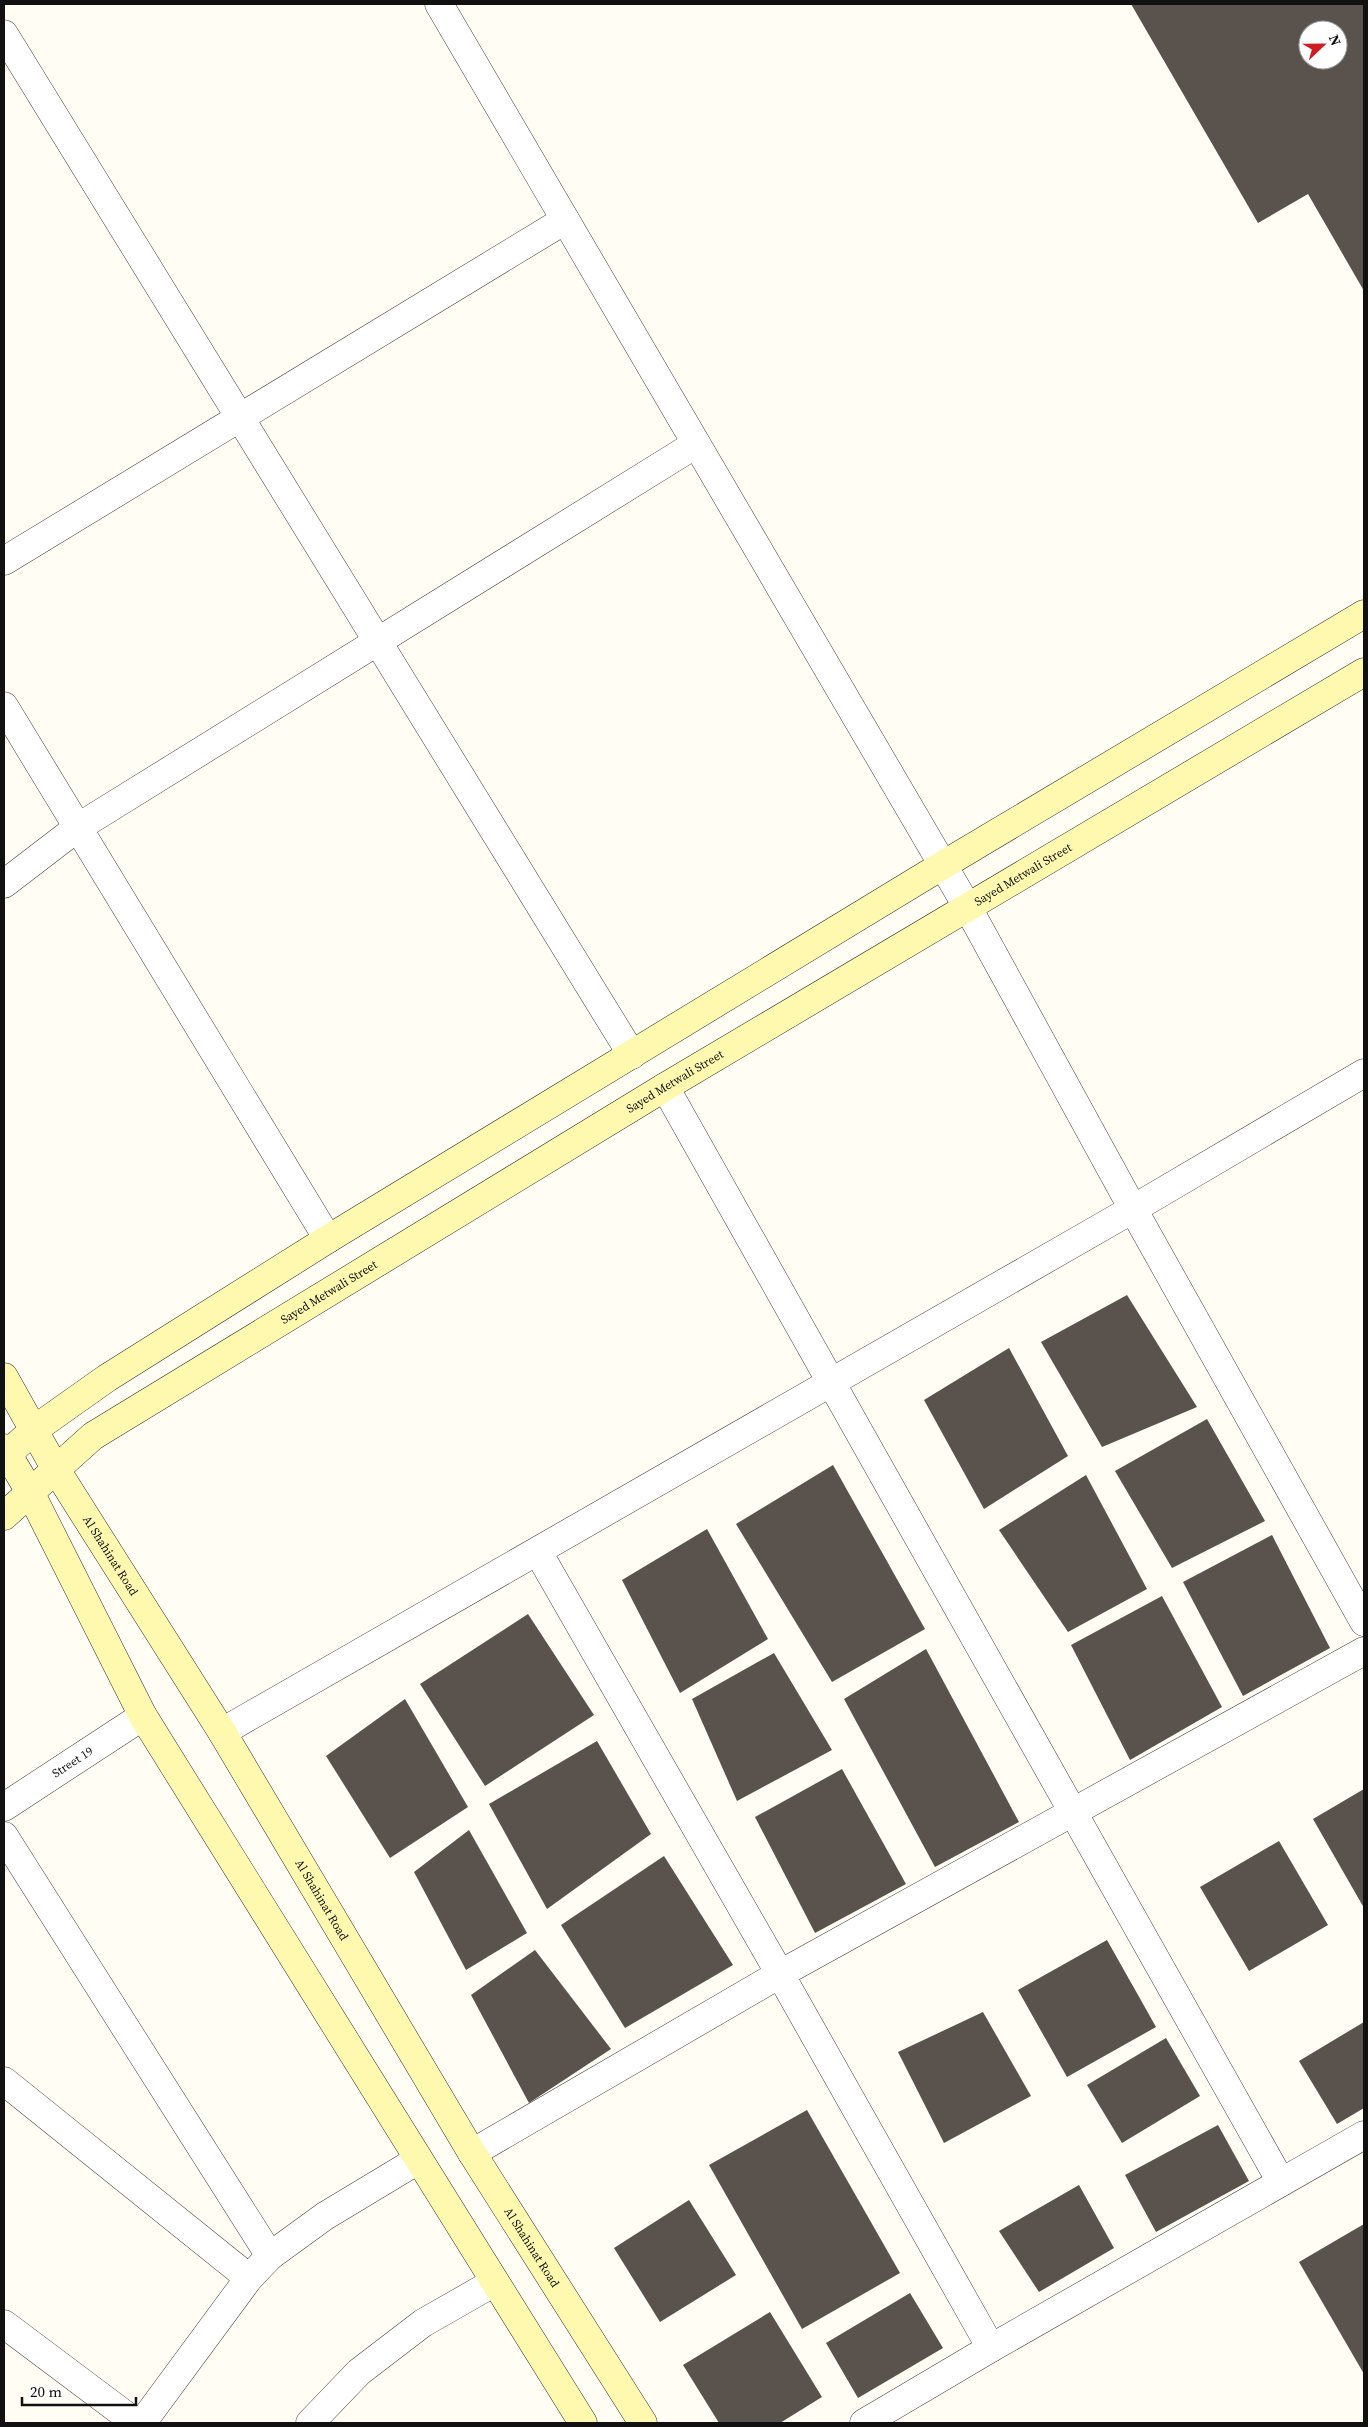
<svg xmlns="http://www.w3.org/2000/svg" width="1368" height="2427" viewBox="0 0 1368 2427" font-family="'Source Serif 4',serif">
  <rect width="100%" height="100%" fill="#fffdf4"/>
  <g fill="#5a524c" fill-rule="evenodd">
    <path d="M1131,4H1364V291L1308,194L1258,223ZM1308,30H1338V60H1308Z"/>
    <polygon points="1127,1295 1197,1407 1102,1447 1041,1342"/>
    <polygon points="1009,1348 1068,1456 984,1509 924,1400"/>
    <polygon points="1207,1419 1265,1521 1172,1568 1115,1471"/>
    <polygon points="833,1465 925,1629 832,1682 736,1524"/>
    <polygon points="1086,1475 1147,1589 1068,1632 999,1530"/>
    <polygon points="707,1529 768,1639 680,1693 622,1580"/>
    <polygon points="1272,1535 1330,1648 1243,1696 1183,1582"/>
    <polygon points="1162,1596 1222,1707 1130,1760 1071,1645"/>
    <polygon points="528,1614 594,1715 485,1786 420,1684"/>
    <polygon points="926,1649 1019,1822 935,1867 844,1699"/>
    <polygon points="774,1653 832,1750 737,1801 692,1699"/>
    <polygon points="405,1699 468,1807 390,1858 326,1756"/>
    <polygon points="597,1741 651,1834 547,1909 489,1804"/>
    <polygon points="842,1769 906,1884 815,1933 755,1817"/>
    <polygon points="1364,1789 1364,1908 1313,1819"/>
    <polygon points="469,1830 527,1933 466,1970 414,1872"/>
    <polygon points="1279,1841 1328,1925 1249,1971 1200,1887"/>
    <polygon points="664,1856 733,1965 625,2028 561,1925"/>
    <polygon points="1107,1940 1156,2027 1067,2077 1018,1990"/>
    <polygon points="535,1950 611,2049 529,2103 471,1995"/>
    <polygon points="983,2012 1031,2096 944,2143 898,2052"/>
    <polygon points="1364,2022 1364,2108 1337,2124 1299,2061"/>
    <polygon points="1166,2038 1200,2096 1122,2143 1087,2085"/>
    <polygon points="807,2110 900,2273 802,2329 709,2165"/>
    <polygon points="1218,2125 1249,2181 1156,2232 1125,2175"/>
    <polygon points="1079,2185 1114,2248 1039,2292 999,2231"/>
    <polygon points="689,2200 736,2275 660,2322 614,2248"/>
    <polygon points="1364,2224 1364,2374 1299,2262"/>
    <polygon points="910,2293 943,2348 858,2398 826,2343"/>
    <polygon points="770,2312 822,2397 780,2423 719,2423 683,2365"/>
  </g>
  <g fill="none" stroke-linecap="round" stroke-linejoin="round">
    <g stroke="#444" stroke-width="29">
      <g id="street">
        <polyline points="439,4 968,908 1133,1209 1364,1622"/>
        <polyline points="4,34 632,1055"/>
        <polyline points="4,561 565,220"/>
        <polyline points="4,706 328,1239"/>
        <polyline points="4,884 77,828 696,444"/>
        <polyline points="665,1087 1281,2182"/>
        <polyline points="538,1552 780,1974 991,2348"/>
        <polyline points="222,1732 1133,1209 1364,1073"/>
        <path id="s1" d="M4,1807L143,1716"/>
        <polyline points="4,1836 270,2256"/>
        <polyline points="4,2081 249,2278"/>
        <polyline points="472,2153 780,1974 1364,1651"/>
        <polyline points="4,2324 136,2423"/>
        <polyline points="142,2423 249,2278 270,2256 325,2216 418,2160"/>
        <polyline points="310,2423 359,2372 423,2323 493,2283"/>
        <polyline points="864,2423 991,2348 1364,2135"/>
      </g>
    </g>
    <g stroke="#333" stroke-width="29">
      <g id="secondary">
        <path id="s2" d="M4,1377L55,1468L222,1732L472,2153L643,2423"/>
        <polyline points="4,1448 30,1492 143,1716 583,2423"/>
        <polyline points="4,1457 35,1429 107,1378 328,1239 943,865 1364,614"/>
        <path id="s3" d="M4,1516L93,1436L665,1087L1364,672"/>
      </g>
    </g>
    <use href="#street" stroke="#fff" stroke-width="28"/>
    <use href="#secondary" stroke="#fff8af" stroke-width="28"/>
  </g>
  <g text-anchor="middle" stroke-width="5" stroke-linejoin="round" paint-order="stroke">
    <g font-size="12" fill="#111" stroke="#fff">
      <text dy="4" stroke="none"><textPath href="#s3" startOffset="1206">Sayed Metwali Street</textPath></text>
      <text dy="4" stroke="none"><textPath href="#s3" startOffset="801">Sayed Metwali Street</textPath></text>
      <text dy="4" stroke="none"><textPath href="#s3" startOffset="396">Sayed Metwali Street</textPath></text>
      <text dy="4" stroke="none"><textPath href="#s2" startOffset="208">Al Shahinat Road</textPath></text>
      <text dy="4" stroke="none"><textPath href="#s1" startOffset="82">Street 19</textPath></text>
      <text dy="4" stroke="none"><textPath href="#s2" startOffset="612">Al Shahinat Road</textPath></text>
      <text dy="4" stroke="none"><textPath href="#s2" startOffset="1018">Al Shahinat Road</textPath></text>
    </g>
  </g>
  <rect width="1368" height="2427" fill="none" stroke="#111111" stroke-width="10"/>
  <g transform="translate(1323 45) rotate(68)"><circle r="24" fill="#ffffff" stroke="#a0a0a0"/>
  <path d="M0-4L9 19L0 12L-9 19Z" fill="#cd1d21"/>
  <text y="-8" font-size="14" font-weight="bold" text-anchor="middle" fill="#111111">N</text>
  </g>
  <path d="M22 2397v8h114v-8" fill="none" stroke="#111111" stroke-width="2.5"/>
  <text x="30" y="2397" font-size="15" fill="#111111" stroke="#ffffff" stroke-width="4" paint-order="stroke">20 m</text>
</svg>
